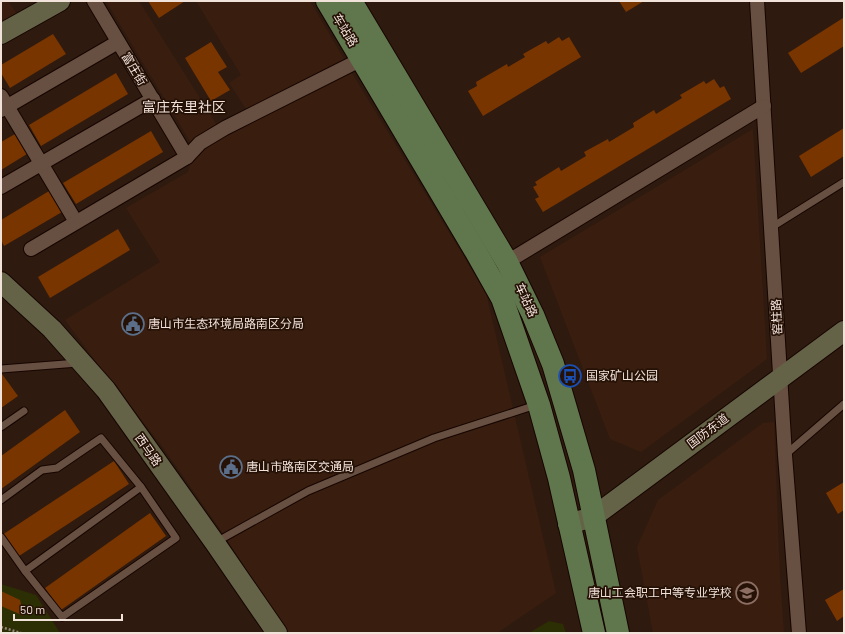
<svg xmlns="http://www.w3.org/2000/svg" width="845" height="634" viewBox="0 0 845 634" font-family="Barlow,'Noto Sans SC',sans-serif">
  <rect width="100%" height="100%" fill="#2f1a0f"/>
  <g fill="#391e0f">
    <polygon points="1,1 8,1 17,14 1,23"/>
    <polygon points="106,1 139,1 218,127 191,143"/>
    <polygon points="196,1 310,1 347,64 248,112 229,83 241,75"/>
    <polygon points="350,70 486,293 556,593 497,633 286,633 222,532 162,446 112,383 65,320 160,262 126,208 188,172 195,150"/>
    <polygon points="753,129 767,359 641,452 610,439 540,257"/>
    <polygon points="774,422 780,577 784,633 653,633 637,547 658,500 763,423"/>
  </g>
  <g fill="#2b2f03">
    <polygon points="1,584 36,595 60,633 1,633"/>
    <polygon points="549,621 563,624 566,633 529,633"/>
  </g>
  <g fill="#793500">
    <polygon points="148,1 185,1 159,18"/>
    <polygon points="619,1 644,1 626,12"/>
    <polygon points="843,18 844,46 801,73 788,53"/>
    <polygon points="53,34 66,54 10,88 1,73 1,65"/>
    <polygon points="559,37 562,41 569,37 581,57 483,116 468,91 477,86 476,82 507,64 508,67 525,57 523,54 546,41 548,44"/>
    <polygon points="211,42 227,67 218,72 230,90 211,101 185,58"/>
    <polygon points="116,73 128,94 41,146 29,125"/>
    <polygon points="714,79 720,88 724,86 731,99 543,212 535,199 539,197 533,187 537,185 535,182 559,167 561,171 586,156 584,152 608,139 609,142 634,127 633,123 654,110 656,114 682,98 680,95 704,81 706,84"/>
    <polygon points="844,128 844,156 811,177 799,156"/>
    <polygon points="151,131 163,152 76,204 63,183"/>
    <polygon points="15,134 27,154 1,170 1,142"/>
    <polygon points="49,191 62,212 4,246 1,240 1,220"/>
    <polygon points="118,229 130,250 50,298 38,277"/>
    <polygon points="2,374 18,396 1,408 1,375"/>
    <polygon points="65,410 80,432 1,489 1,456"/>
    <polygon points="114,461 129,484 16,558 2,535"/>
    <polygon points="844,482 844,510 838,514 826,493"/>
    <polygon points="150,513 166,536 61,610 45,588"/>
    <polygon points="844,589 844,616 837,621 825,600"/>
    <polygon points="1,591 20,600 24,616 1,606"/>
  </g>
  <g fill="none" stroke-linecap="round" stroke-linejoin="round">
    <g stroke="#160500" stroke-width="9">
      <g id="lane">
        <polyline points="772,227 844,182"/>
        <polyline points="1,369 78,363"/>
        <polyline points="1,427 24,411"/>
        <polyline points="785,455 844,404"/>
        <polyline points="1,500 42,470 57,468 101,438 141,487 176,538 62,617 25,571 1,537"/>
        <polyline points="216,542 308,491 434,438 536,405"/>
        <polyline points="25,571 141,487"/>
      </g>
    </g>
    <g stroke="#160500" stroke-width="16">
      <g id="street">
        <polyline points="94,1 187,157"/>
        <polyline points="757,1 785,455 799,633"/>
        <polyline points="1,96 76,222"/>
        <polyline points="1,110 118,42"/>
        <polyline points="1,187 153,99"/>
        <polyline points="31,249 187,157 200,143 225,128 362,59"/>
        <polyline points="507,262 764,106"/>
      </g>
    </g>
    <g stroke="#160500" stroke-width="22">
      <g id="secondary">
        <polyline points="1,34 60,1"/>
        <polyline points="1,282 52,329 106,390 215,543 277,633"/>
        <polyline points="568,524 593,517 844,331"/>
      </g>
    </g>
    <g stroke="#160500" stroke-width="24">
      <g id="primary">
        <polyline points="327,1 476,252 502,298 539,405 559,478 594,633"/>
        <polyline points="351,1 507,262 533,315 553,364 584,470 618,633"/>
      </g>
    </g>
    <polyline stroke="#95837a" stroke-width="2.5" stroke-dasharray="2 2" stroke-linecap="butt" points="1,627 21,633"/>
    <use href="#lane" stroke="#674f41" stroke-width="7"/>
    <use href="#street" stroke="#674f41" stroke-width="14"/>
    <use href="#secondary" stroke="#646347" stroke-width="20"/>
    <use href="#primary" stroke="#60774d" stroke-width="22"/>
  </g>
  <defs>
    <g id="civic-ring" transform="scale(1.15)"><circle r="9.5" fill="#251106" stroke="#5c6f8a" stroke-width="1.5"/><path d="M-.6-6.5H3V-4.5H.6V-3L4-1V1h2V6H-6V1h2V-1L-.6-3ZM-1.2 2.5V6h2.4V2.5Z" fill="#5c6f8a"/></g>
    <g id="bus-ring" transform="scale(1.15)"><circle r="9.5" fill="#251106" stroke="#1a4fb4" stroke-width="1.5"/><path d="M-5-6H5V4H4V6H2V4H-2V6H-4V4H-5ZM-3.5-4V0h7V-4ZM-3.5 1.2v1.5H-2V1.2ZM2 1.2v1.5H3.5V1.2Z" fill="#1a4fb4"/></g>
    <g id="school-ring" transform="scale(1.15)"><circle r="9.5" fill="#251106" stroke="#8d6e63" stroke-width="1.5"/><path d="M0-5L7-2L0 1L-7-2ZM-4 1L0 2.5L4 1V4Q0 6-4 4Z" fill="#8d6e63"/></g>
  </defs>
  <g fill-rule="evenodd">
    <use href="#civic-ring" x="133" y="324"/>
    <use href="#bus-ring" x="570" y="376"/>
    <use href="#civic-ring" x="231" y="467"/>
    <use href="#school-ring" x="747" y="593"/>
  </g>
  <g text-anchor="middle" stroke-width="3.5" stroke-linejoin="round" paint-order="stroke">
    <g font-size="12" fill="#f1e2da" stroke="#251106">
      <text transform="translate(345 30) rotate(59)" y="4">车站路</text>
      <text transform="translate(134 69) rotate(59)" y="4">富庄街</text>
      <text transform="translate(526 300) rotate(65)" y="4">车站路</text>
      <text transform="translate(777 317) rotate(-93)" y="4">窑柱路</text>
      <text transform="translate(708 431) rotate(-37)" y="4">国防东道</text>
      <text transform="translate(148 450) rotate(55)" y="4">西马路</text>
    </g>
    <g font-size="12" fill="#f1e2da" stroke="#251106" text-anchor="start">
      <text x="148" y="328">唐山市生态环境局路南区分局</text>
      <text x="586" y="380">国家矿山公园</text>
      <text x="246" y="471">唐山市路南区交通局</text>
      <text x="732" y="597" text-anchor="end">唐山工会职工中等专业学校</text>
    </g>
    <g font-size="14" fill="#f1e2da" stroke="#251106">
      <text x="184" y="112">富庄东里社区</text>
    </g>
  </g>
  <rect width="845" height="634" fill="none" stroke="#f1e2da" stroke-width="4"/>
  <path d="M14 614v6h108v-6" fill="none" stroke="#f1e2da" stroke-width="2"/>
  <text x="20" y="614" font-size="12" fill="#f1e2da" stroke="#251106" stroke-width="3" paint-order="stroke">50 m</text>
</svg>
